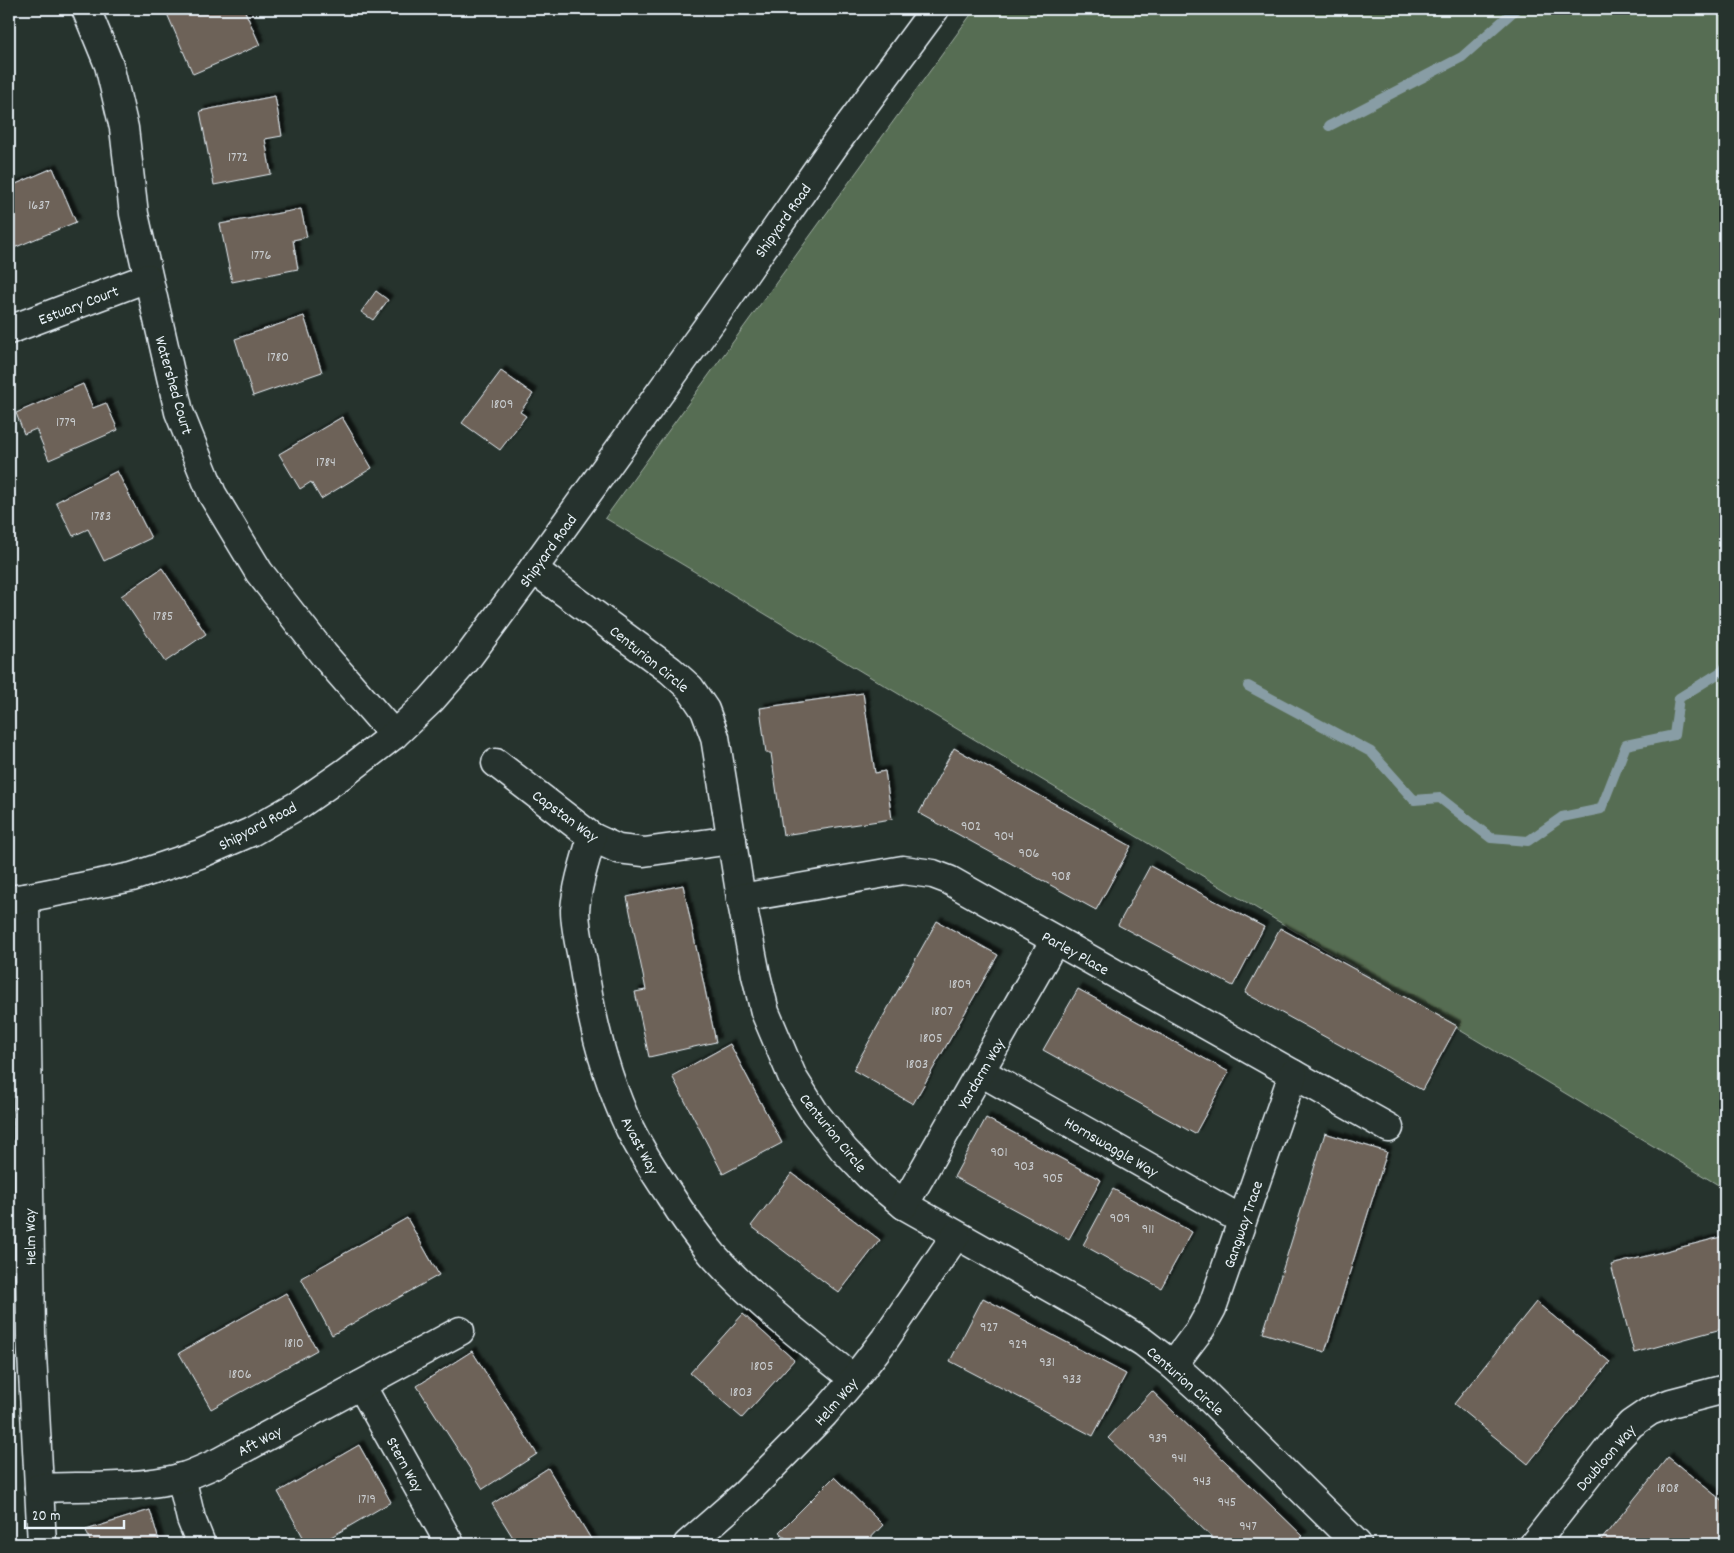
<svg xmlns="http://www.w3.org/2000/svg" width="1734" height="1553" viewBox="0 0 1734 1553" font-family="Dekko,sans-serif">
  <defs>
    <filter id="shadow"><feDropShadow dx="4.5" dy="-4.5" stdDeviation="1" flood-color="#0009"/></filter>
  </defs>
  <rect width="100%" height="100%" fill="#26332d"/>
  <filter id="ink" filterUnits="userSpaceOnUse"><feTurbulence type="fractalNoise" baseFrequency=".02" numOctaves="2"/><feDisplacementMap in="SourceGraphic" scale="10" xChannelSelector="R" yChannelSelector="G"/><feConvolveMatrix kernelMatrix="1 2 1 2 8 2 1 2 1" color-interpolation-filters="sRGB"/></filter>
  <g filter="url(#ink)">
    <polygon fill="#576d52" stroke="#a0afa5" points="975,9 1725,9 1725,1189 605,518"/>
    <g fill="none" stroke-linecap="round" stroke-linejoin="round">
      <g stroke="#889da5" stroke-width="10">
        <polyline points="1329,126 1462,57 1516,9"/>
        <polyline points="1248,686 1371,752 1414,800 1440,798 1491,838 1528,841 1562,817 1601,809 1626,745 1674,735 1679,698 1724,670 1725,667"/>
      </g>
    </g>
    <g fill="#6d6258" stroke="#e8f1f8" filter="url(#shadow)">
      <polygon points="165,9 244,9 260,45 193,74"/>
      <polygon points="275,96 282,136 265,139 271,174 214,185 200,111"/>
      <polygon points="53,168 76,222 9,250 9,187"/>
      <polygon points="301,209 307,237 293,240 298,269 232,282 220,224"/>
      <polygon points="376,291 388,300 373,320 361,312"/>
      <polygon points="304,316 322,372 253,396 235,339"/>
      <polygon points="501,371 533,394 520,412 526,416 500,450 462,423"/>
      <polygon points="83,384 93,408 106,403 118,430 49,460 36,429 24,434 16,413"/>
      <polygon points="342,417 372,468 321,499 311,482 300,489 279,454"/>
      <polygon points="117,471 151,538 104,561 88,529 73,536 56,502"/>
      <polygon points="162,568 206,634 165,662 121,596"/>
      <polygon points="863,693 875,773 885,771 892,819 783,835 771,753 766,753 760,708"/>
      <polygon points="954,748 1131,846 1096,910 919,813"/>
      <polygon points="1150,866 1264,927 1233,986 1118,925"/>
      <polygon points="683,885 716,1042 649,1057 635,992 646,990 627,897"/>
      <polygon points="937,921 998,955 913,1104 853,1070"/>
      <polygon points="1280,928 1457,1026 1422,1090 1245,993"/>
      <polygon points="1078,989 1229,1072 1195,1134 1043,1050"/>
      <polygon points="730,1044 782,1143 723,1174 672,1076"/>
      <polygon points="986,1118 1101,1180 1069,1239 954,1177"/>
      <polygon points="1325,1133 1387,1152 1325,1352 1263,1333"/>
      <polygon points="792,1173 880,1240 839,1293 751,1226"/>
      <polygon points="1113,1189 1192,1232 1161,1288 1083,1245"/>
      <polygon points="407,1218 439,1275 332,1335 301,1278"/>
      <polygon points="1725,1236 1725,1328 1634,1353 1611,1265"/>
      <polygon points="286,1293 317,1350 211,1409 179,1353"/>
      <polygon points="983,1298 1126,1374 1093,1436 950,1361"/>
      <polygon points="1536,1302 1610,1362 1528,1464 1454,1404"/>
      <polygon points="743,1314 794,1360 742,1418 690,1373"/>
      <polygon points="472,1351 537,1454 483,1489 417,1386"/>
      <polygon points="1152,1391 1303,1536 1295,1544 1219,1544 1108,1438"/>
      <polygon points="359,1445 391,1502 319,1544 307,1544 278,1492"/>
      <polygon points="1668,1457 1725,1503 1725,1544 1598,1544"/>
      <polygon points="548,1468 594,1544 517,1544 492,1504"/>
      <polygon points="834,1477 883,1525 865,1544 792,1544 779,1532"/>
      <polygon points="150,1510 160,1544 91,1544 86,1530"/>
    </g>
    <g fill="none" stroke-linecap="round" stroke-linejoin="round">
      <g stroke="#e8f1f8" stroke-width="31">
        <g id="minor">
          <polyline points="86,9 109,65 124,128 134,214 179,412 212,494 259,572 324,655 394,735"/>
          <polyline points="9,330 147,278"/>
          <polyline points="533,569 670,670 690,688 705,710 715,737 741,898 756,975 765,1012 793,1078 815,1113 844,1150 871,1178 904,1205 1111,1322 1143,1342 1173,1365 1203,1392 1357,1544"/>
          <polyline points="496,763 592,837 618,849 644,852 732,840"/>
          <path d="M592,837C585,861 577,885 575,910C575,927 580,946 583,963C591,1020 605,1076 630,1129C641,1151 655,1173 669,1194C682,1215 697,1236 713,1255C755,1302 805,1340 854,1379"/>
          <polyline points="25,898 31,1335 42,1544"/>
          <polyline points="741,898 903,870 933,874 949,880 1389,1128"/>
          <polyline points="9,900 25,898 132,877 200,854 251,832 300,804 346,772 394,735 431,700 466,660 533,569 713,319 836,143 935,9"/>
          <polyline points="981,1072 1242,1220"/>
          <polyline points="904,1205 1055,940"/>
          <polyline points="1173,1365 1201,1328 1212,1308 1293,1074"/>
          <polyline points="361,1385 450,1544"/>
          <polyline points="181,1477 191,1519 201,1544"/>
          <path d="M39,1488C85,1486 134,1489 180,1478C193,1474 206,1468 219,1462L460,1331"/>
          <polyline points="688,1544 744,1495 824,1414 854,1379 885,1339 956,1235"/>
          <polyline points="1534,1544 1614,1442 1631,1424 1650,1411 1671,1403 1725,1389"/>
        </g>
      </g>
      <use href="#minor" stroke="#26332d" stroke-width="28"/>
    </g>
  </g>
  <g text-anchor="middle" stroke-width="4" stroke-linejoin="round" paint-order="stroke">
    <g font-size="14" fill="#c9cdd0">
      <text x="238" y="161">1772</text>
      <text x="39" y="209">1637</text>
      <text x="261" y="259">1776</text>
      <text x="278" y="361">1780</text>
      <text x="502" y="408">1809</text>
      <text x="66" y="426">1779</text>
      <text x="326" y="466">1784</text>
      <text x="101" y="520">1783</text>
      <text x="163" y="620">1785</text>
      <text x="971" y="830">902</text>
      <text x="1004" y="840">904</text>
      <text x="1029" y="857">906</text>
      <text x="1061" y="880">908</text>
      <text x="960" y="988">1809</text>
      <text x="942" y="1015">1807</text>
      <text x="931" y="1042">1805</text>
      <text x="917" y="1068">1803</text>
      <text x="999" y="1156">901</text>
      <text x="1024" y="1170">903</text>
      <text x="1053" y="1182">905</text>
      <text x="1120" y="1222">909</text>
      <text x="1148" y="1233">911</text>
      <text x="989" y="1331">927</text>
      <text x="294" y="1347">1810</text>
      <text x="1018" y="1348">929</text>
      <text x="1047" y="1366">931</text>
      <text x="762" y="1370">1805</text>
      <text x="240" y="1378">1806</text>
      <text x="1072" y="1383">933</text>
      <text x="741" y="1396">1803</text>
      <text x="1158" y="1442">939</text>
      <text x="1179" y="1462">941</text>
      <text x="1202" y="1485">943</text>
      <text x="1668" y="1492">1808</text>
      <text x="367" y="1503">1719</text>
      <text x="1227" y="1506">945</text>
      <text x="1248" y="1530">947</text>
    </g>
    <g font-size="16" fill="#e8f1f8" stroke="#26332d">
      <text transform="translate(782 220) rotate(-55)" y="6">Shipyard Road</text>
      <text transform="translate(78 304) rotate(-21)" y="6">Estuary Court</text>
      <text transform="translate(175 385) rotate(74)" y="6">Watershed Court</text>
      <text transform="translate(547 550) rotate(-54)" y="6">Shipyard Road</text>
      <text transform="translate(650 658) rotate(39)" y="6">Centurion Circle</text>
      <text transform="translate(566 815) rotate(36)" y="6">Capstan Way</text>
      <text transform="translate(257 825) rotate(-28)" y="6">Shipyard Road</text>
      <text transform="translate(1076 952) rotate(29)" y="6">Parley Place</text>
      <text transform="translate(980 1073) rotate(-60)" y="6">Yardarm Way</text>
      <text transform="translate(834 1132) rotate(51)" y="6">Centurion Circle</text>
      <text transform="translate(641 1145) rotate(62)" y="6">Avast Way</text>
      <text transform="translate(1112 1146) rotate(30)" y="6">Hornswaggle Way</text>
      <text transform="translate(1242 1224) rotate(-71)" y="6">Gangway Trace</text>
      <text transform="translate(29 1237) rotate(-91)" y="6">Helm Way</text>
      <text transform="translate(1186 1380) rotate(41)" y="6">Centurion Circle</text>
      <text transform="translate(835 1401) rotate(-49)" y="6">Helm Way</text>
      <text transform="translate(259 1440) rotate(-28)" y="6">Aft Way</text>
      <text transform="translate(1605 1457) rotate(-49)" y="6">Doubloon Way</text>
      <text transform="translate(406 1464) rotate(61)" y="6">Stern Way</text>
    </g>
  </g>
  <rect width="1734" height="1553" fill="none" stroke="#26332d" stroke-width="30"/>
  <rect x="15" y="15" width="1704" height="1523" fill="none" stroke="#e8f1f8" stroke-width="2" filter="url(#ink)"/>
  <path d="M25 1520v8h99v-8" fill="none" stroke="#e8f1f8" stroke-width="2.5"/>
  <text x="32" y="1520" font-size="15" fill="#e8f1f8" stroke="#26332d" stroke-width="4" paint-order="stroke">20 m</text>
</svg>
